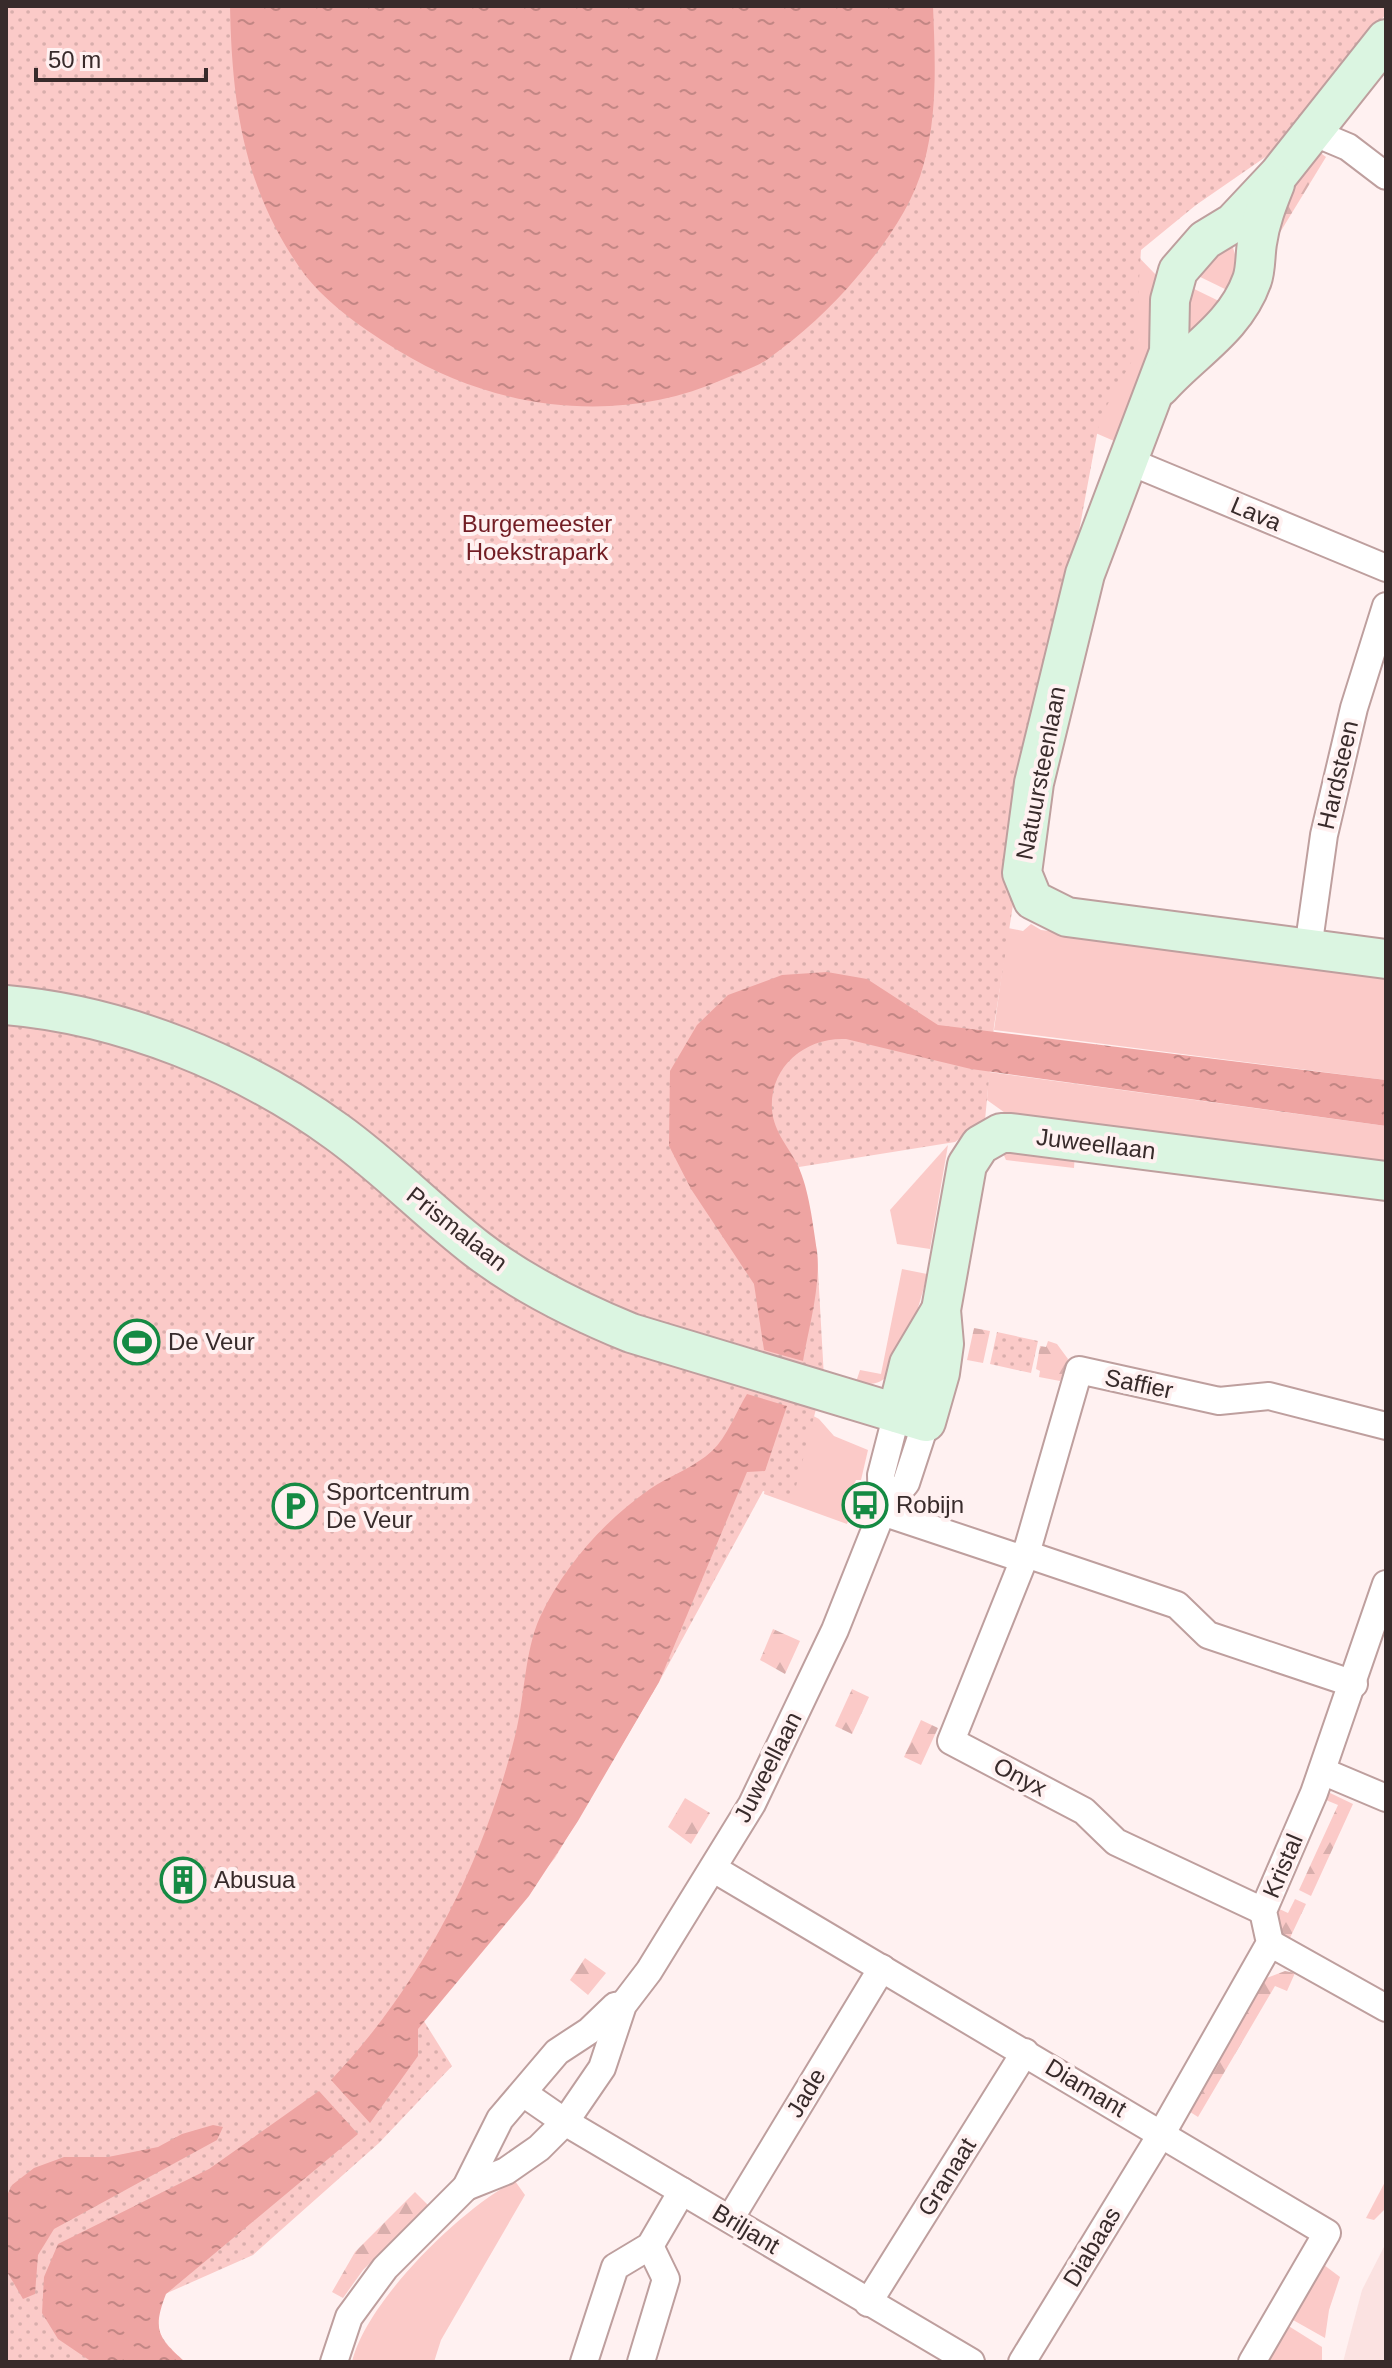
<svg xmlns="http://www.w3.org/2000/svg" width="1392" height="2368" viewBox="0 0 1392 2368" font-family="Arial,sans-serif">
  <defs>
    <pattern id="forest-firs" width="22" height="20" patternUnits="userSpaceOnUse" patternTransform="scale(2)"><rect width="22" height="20" fill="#fbcac8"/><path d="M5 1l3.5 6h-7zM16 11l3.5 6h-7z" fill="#d8aeac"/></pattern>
    <pattern id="park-dots" width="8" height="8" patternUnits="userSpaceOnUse" patternTransform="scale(2)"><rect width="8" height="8" fill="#fbcac8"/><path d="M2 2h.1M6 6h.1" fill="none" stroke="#d8aeac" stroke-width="1.8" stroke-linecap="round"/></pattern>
    <pattern id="water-ripples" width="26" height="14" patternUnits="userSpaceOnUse" patternTransform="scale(2)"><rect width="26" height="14" fill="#eea4a2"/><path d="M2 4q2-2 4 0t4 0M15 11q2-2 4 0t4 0" fill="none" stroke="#c28684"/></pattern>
  </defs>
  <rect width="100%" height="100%" fill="#fff1f1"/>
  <polygon fill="#fbe2e1" points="1385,2245 1386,2362 1343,2362 1362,2290"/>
  <g fill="#fbcac8">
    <polygon points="1121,239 1158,277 1163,338 1121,444 1047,412"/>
    <polygon points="1232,244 1238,265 1229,291 1192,273"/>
    <polygon points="1186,285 1223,303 1217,316 1188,334"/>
    <polygon points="1031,924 1041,930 1386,976 1386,1080 994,1030 1008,928 1023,931"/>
    <polygon points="989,1072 1386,1126 1386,1165 1008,1115 987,1100"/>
    <polygon points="948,1145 930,1249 897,1244 890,1210"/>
    <polygon points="1002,1151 1075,1153 1074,1168 1006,1160"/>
    <path d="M902,1269L927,1274C922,1298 903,1363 885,1378C876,1386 867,1384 856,1382L860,1370L881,1374Z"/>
    <polygon points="804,1411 819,1419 834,1436 868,1450 861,1480 856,1480 850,1493 856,1498 847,1524 764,1494 766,1481"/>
    <polygon points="1386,2180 1386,2208 1374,2220 1366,2218"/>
    <path d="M515,2181L525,2195L441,2340L434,2362H352C366,2302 460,2209 515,2181Z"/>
    <polygon points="1324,2265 1340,2277 1329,2310 1325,2338 1293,2320"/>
    <polygon points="1287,2325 1322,2347 1322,2362 1266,2362"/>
  </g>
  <g fill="url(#forest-firs)">
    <polygon points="1313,147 1326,157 1276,239 1263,231"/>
    <polygon points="974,1328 990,1331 983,1363 967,1360"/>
    <polygon points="1048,1341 1057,1344 1068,1359 1060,1381 1039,1377 1040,1371 1036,1369 1040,1346 1046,1347"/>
    <polygon points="773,1629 800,1641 785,1674 760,1660"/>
    <polygon points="852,1689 869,1697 852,1734 835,1726"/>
    <polygon points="921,1720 938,1728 921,1765 904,1757"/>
    <polygon points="1326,1791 1353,1804 1311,1896 1299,1890 1338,1805 1321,1798"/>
    <polygon points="685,1798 710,1813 691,1844 668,1827"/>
    <path d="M1295,1899L1306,1904L1289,1940C1280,1935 1273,1917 1275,1907L1288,1913Z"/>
    <polygon points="585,1958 606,1973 588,1995 570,1980"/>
    <polygon points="1285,1971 1295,1973 1287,1991 1275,1986 1198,2117 1187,2110 1261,1980"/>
    <polygon points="415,2192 429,2206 363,2270 343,2298 332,2292 355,2252"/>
  </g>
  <g fill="url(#park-dots)">
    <path d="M6,6H1386V14L1274,151L1196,205L1141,250L1134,357L1100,418L1031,790L994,1026L985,1120L955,1142L799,1167L817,1253L824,1378L793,1498L763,1491L659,1682L555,1858L422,2018L452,2066L379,2143L253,2255L165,2294C152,2330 158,2337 185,2362H6Z"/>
    <polygon points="997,1332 1038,1341 1031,1373 990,1364"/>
  </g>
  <g fill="url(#water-ripples)">
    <path d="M230,6H933C935,57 938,113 924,163C913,206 885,244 857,277C831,308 801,335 768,359C755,368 738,373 724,379C619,426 496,410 399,351C368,332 328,305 305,275C244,192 232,106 230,6Z"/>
    <path d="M827,972L867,979L938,1025L1386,1080V1126L971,1069L846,1039C805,1037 769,1067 772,1110C774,1133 789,1147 798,1166C809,1189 813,1225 817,1251C821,1286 809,1326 803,1361L764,1350L754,1284L691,1189L669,1146L670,1071L697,1025L728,995L782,975Z"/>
    <path d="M747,1394L787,1406L765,1471L747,1472L659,1682L578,1821L529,1896L418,2029V2056L370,2123L331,2080C422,1984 483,1864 515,1736C525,1697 524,1653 540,1617C564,1566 604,1521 650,1489C669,1476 695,1467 712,1451C727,1437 736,1412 747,1394Z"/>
    <path d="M319,2091L358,2134L166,2294C152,2330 158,2338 185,2362H92L58,2339L42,2313L44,2277L58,2244L209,2169Z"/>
    <polygon points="213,2125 223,2127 217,2140 54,2229 38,2255 35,2294 23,2299 6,2270 6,2197 12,2185 34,2168 64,2157 108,2157 158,2147 182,2134"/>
  </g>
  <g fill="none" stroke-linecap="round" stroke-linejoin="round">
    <g stroke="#be9f9e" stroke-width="30">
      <g id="street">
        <polyline points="1310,131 1348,147 1386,176"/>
        <polyline points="1126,460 1386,568"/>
        <polyline points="1308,949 1324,835 1354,708 1386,606"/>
        <polyline points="882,1512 1014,1556 1026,1554 1177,1605 1208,1635 1354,1684"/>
        <polyline points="882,1512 881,1475 897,1413"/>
        <polyline points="1322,1771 1386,1798"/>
        <polyline points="714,1869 1327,2233 1252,2362"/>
        <polyline points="1263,1911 1116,1842 1084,1811 951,1741 1026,1554 1079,1370 1219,1401 1269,1396 1386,1426"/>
        <polyline points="1270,1943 1386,2008"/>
        <polyline points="523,2093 565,2122 971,2362"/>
        <polyline points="466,2187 506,2171 539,2148 565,2122 602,2068 623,2005 649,1971 752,1804 835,1630 882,1512 906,1483 926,1422"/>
        <polyline points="730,2219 882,1968"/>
        <polyline points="868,2303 1025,2052"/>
        <polyline points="334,2362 349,2317 385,2268 466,2187 500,2119 557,2052 589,2031 615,2006 623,2005"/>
        <polyline points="584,2362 615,2267 650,2246 682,2191"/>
        <polyline points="641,2362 666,2279 650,2246"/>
        <polyline points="1022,2362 1162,2133 1270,1943 1263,1911 1314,1793 1386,1584"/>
      </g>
    </g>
    <g stroke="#be9f9e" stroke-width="42">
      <g id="secondary">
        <polyline points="1386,39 1279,174 1233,223 1205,240 1178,271 1170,300 1169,352 1085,574 1034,783 1022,873 1033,900 1067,917 1386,959"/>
        <path d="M1160,387C1192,351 1235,328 1252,280C1256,269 1255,255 1257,243C1260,222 1267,204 1275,184"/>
        <path d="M6,1005C123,1015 243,1064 337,1132C387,1168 429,1212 477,1249C524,1285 577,1311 631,1333L926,1422L940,1373L944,1344L941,1310L967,1165L980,1145L1001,1133H1011L1386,1181"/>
        <polyline points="897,1413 909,1364 941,1310"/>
      </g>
    </g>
    <use href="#street" stroke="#fff" stroke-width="26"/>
    <use href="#secondary" stroke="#dbf5e1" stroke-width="38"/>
  </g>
  <defs>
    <g id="stadium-ring" transform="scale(2.3)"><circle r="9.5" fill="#fff1f1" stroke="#158a43" stroke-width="1.5"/><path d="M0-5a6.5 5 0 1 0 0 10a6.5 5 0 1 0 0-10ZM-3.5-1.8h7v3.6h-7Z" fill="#158a43"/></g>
    <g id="bus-ring" transform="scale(2.3)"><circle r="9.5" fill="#fff1f1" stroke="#158a43" stroke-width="1.5"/><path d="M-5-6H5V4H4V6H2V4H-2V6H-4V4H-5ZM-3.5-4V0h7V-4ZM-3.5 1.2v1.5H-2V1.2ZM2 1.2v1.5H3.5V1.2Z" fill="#158a43"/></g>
    <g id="parking-ring" transform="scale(2.3)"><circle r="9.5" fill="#fff1f1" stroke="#158a43" stroke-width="1.5"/><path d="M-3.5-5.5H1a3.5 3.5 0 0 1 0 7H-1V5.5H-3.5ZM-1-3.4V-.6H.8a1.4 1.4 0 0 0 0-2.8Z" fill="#158a43"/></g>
    <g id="building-ring" transform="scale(2.3)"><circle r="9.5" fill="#fff1f1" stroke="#158a43" stroke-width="1.5"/><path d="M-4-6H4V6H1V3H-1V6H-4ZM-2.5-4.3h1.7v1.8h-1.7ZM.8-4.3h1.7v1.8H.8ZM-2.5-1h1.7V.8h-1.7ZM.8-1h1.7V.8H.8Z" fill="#158a43"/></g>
  </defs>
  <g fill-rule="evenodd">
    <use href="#stadium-ring" x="137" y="1342"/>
    <use href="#bus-ring" x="865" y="1505"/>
    <use href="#parking-ring" x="295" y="1506"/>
    <use href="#building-ring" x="183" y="1880"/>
  </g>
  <g text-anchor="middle" stroke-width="8" stroke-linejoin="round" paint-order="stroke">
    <g font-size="24" fill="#382b2b" stroke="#fff1f1">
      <text transform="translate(1256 514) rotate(23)" y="8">Lava</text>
      <text transform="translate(1041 773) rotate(-79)" y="8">Natuursteenlaan</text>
      <text transform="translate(1338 775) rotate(-77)" y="8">Hardsteen</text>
      <text transform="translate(1096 1144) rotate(7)" y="8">Juweellaan</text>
      <text transform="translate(457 1229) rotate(38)" y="8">Prismalaan</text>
      <text transform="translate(1139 1384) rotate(12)" y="8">Saffier</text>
      <text transform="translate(768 1767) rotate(-63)" y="8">Juweellaan</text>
      <text transform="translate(1020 1777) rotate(28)" y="8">Onyx</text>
      <text transform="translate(1283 1866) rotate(-67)" y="8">Kristal</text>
      <text transform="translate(1086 2088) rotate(31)" y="8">Diamant</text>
      <text transform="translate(806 2093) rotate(-59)" y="8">Jade</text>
      <text transform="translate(947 2177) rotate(-58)" y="8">Granaat</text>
      <text transform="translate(746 2229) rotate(31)" y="8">Briljant</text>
      <text transform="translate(1092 2247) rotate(-59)" y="8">Diabaas</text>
    </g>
    <g font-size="24" fill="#721d24" stroke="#fff1f1">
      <text x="537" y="532">Burgemeester<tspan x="537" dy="28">Hoekstrapark</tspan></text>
    </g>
    <g font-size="24" fill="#382b2b" stroke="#fff1f1" text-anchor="start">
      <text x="168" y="1350">De Veur</text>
      <text x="326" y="1500">Sportcentrum<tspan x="326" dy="28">De Veur</tspan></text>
      <text x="896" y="1513">Robijn</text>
      <text x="214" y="1888">Abusua</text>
    </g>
  </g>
  <rect width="1392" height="2368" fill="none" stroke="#382b2b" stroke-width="16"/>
  <path d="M36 68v12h170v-12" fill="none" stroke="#382b2b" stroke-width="4"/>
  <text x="48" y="68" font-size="24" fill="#382b2b" stroke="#fff1f1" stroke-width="6" paint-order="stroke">50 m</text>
</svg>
